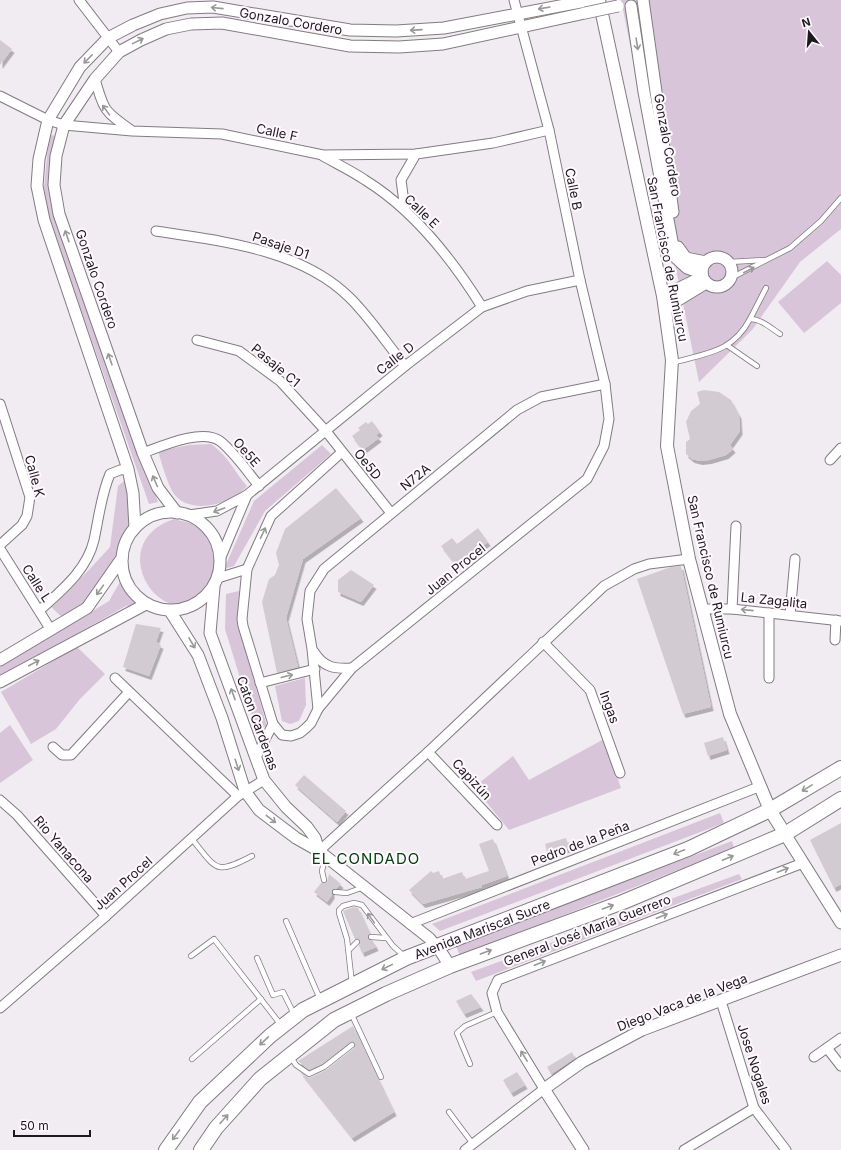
<svg xmlns="http://www.w3.org/2000/svg" width="841" height="1150" viewBox="0 0 841 1150" font-family="Inter,sans-serif">
  <defs>
    <filter id="shadow"><feDropShadow dx="2.5" dy="4" stdDeviation="0" flood-color="#0004"/></filter>
  </defs>
  <rect width="100%" height="100%" fill="#f1ecf1"/>
  <g fill="#d9c5d9">
    <polygon points="621,0 841,0 841,229 800,262 752,330 699,382"/>
    <polygon points="49,135 59,136 57,216 158,502 149,504 49,218 44,188"/>
    <polygon points="827,261 841,275 841,303 804,333 778,302"/>
    <path d="M211,444C230,458 233,470 247,486C232,505 187,517 172,491C166,479 162,464 158,451L189,445Z"/>
    <polygon points="322,445 331,454 265,511 234,566 224,569 254,501"/>
    <polygon points="129,477 130,524 119,557 85,604 63,618 50,606 88,571 110,547 118,486"/>
    <path d="M174,519C179,521 187,521 192,524C209,532 220,560 212,579C176,654 94,546 174,519Z"/>
    <polygon points="121,580 130,598 138,605 126,606 0,677 0,667 109,601"/>
    <polygon points="239,591 237,622 267,726 256,730 225,629 226,594"/>
    <polygon points="77,647 105,674 80,699 56,729 31,744 1,692"/>
    <polygon points="305,678 306,705 299,721 290,724 282,721 275,686"/>
    <polygon points="10,725 33,760 0,783 0,733"/>
    <polygon points="604,739 621,788 509,830 474,787 513,756 529,780"/>
    <polygon points="720,813 724,823 440,931 432,924"/>
    <polygon points="732,841 734,848 460,956 456,946"/>
    <polygon points="739,874 742,879 476,981 471,972"/>
  </g>
  <g fill="#d2ccd2" filter="url(#shadow)">
    <polygon points="0,40 12,49 0,65"/>
    <polygon points="704,390 719,392 731,400 739,415 740,431 730,445 733,449 726,455 709,460 700,461 692,459 686,454 686,442 690,439 686,422 691,411 700,404 697,392"/>
    <polygon points="372,421 380,432 376,435 379,438 363,450 352,436 360,430 358,428 366,422 368,424"/>
    <polygon points="336,488 361,518 303,559 286,618 298,667 277,673 262,602 269,579 275,575 279,565 276,553 285,529"/>
    <polygon points="478,528 488,542 456,565 441,546 452,538 457,544"/>
    <polygon points="681,566 711,707 683,714 637,579 671,567"/>
    <polygon points="351,570 374,585 361,602 338,592 338,580"/>
    <polygon points="136,624 161,628 156,642 161,645 149,676 123,667"/>
    <polygon points="723,737 727,750 708,756 704,743"/>
    <polygon points="304,775 346,811 337,822 295,785"/>
    <polygon points="841,823 841,884 834,888 810,840"/>
    <polygon points="566,838 569,848 548,855 545,844"/>
    <polygon points="493,839 507,876 482,885 482,887 423,904 409,890 431,871 433,873 439,871 442,879 462,872 465,879 489,871 479,844"/>
    <polygon points="329,874 341,884 337,888 332,890 332,895 327,902 314,892 321,883 327,882"/>
    <polygon points="354,907 358,908 370,934 368,938 373,941 376,947 362,953 359,946 360,941 355,939 343,911"/>
    <polygon points="471,994 481,1007 464,1014 456,1001"/>
    <polygon points="353,1026 394,1112 352,1138 300,1072 309,1078 326,1070 354,1048 355,1043 350,1042 322,1064 309,1070 298,1061"/>
    <polygon points="572,1052 575,1058 551,1074 547,1067"/>
    <polygon points="517,1072 525,1085 511,1093 503,1080"/>
  </g>
  <g fill="none" stroke-linecap="round" stroke-linejoin="round">
    <g stroke="#817c81" stroke-width="6">
      <g id="service">
        <polyline points="729,262 765,260"/>
        <polyline points="731,278 790,248 821,221 841,198"/>
        <polyline points="750,319 766,288"/>
        <polyline points="728,346 757,366"/>
        <path d="M672,363C706,353 732,353 750,319C761,319 771,328 780,334"/>
        <path d="M191,838C217,869 214,876 252,856"/>
        <polyline points="324,880 322,871 325,858"/>
        <polyline points="335,892 347,893 364,887"/>
        <polyline points="286,921 320,999"/>
        <polyline points="371,937 386,938"/>
        <polyline points="349,950 357,942"/>
        <polyline points="191,956 214,939 281,1025"/>
        <polyline points="257,958 273,995 283,992 294,1014"/>
        <polyline points="352,984 347,939 339,913 339,910 343,906 354,903 362,905 393,946 405,957"/>
        <polyline points="351,1013 381,1077"/>
        <polyline points="290,1056 296,1065 309,1074 324,1067 352,1045"/>
        <polyline points="192,1059 261,999"/>
        <polyline points="470,1064 457,1033 465,1026 497,1012"/>
        <polyline points="449,1112 473,1144"/>
      </g>
    </g>
    <g stroke="#817c81" stroke-width="11">
      <g id="minor">
        <polyline points="79,0 119,52"/>
        <path d="M95,79C104,111 104,111 131,130"/>
        <polyline points="0,96 48,120 64,125 132,131 222,134 323,155 416,154 493,143 549,130"/>
        <path d="M323,156C337,164 352,171 365,180C414,210 452,259 482,307"/>
        <polyline points="405,210 401,180 416,154"/>
        <path d="M156,231C221,241 300,249 349,297C368,315 388,345 405,366"/>
        <polyline points="197,340 239,351 280,381 325,430 391,513"/>
        <polyline points="0,404 30,497 27,516 22,525 0,545"/>
        <polyline points="342,452 271,516 247,569 242,619 243,626 273,724 282,735 291,736 300,733 306,728 311,723 318,709 352,668 587,479 604,446 609,419 605,384 580,280 549,130 514,0"/>
        <path d="M143,453C162,446 202,428 220,441C235,453 247,471 259,486"/>
        <polyline points="830,460 841,448"/>
        <polyline points="189,515 217,511 247,495 405,366 482,307 527,291 580,280"/>
        <polyline points="0,549 51,630"/>
        <polyline points="221,557 247,495"/>
        <polyline points="218,578 247,569"/>
        <polyline points="703,609 732,609 841,621"/>
        <polyline points="732,609 736,526"/>
        <path d="M40,610C62,590 87,570 94,540C99,517 101,495 110,474L120,470L128,469"/>
        <polyline points="790,615 795,559"/>
        <polyline points="835,640 836,620"/>
        <polyline points="543,642 590,690 620,773"/>
        <path d="M314,652C324,668 335,669 352,668"/>
        <polyline points="115,678 238,796"/>
        <polyline points="769,678 769,613"/>
        <polyline points="260,683 315,669"/>
        <polyline points="318,709 312,649 307,619 310,591 324,569 517,410 541,397 605,384"/>
        <polyline points="53,747 62,755 71,755 129,692"/>
        <polyline points="428,752 497,825"/>
        <polyline points="256,757 273,724"/>
        <polyline points="0,800 17,815 106,916"/>
        <polyline points="319,851 428,752 604,586 634,569 649,564 689,559"/>
        <polyline points="410,924 761,786"/>
        <polyline points="721,1001 754,1108 786,1150"/>
        <polyline points="0,1008 106,916 238,796 264,780"/>
        <polyline points="827,1048 841,1066"/>
        <polyline points="814,1057 841,1038"/>
        <polyline points="465,1150 544,1089 497,1012 492,993 498,980 803,863"/>
        <polyline points="684,1150 754,1108"/>
      </g>
    </g>
    <g stroke="#817c81" stroke-width="13">
      <g id="tertiary">
        <polyline points="643,0 673,212"/>
        <polyline points="631,6 644,92 675,257 687,268 702,273"/>
        <polyline points="678,247 686,258 706,262"/>
        <circle cx="717" cy="272" r="15"/>
        <polyline points="663,296 702,277"/>
        <polyline points="665,308 706,283"/>
        <circle cx="171" cy="561" r="49"/>
        <polyline points="177,513 158,488 143,453 59,214 54,185 56,156 64,125 95,79 119,52 141,40 166,29 191,24 222,23 350,46 399,47 443,44 585,13"/>
        <polyline points="135,528 133,493 128,469 44,220 37,186 39,159 48,120 80,67 108,38 133,25 160,14 187,8 213,7 350,30 396,31 444,28 591,0"/>
        <polyline points="214,587 210,633 264,780 286,807 307,827 315,838 319,851"/>
        <polyline points="170,611 198,655 222,718 245,791 259,810 296,838 319,851 429,938 441,952 450,966"/>
        <polyline points="0,660 87,608 122,558"/>
        <polyline points="0,682 146,604"/>
        <polyline points="785,834 841,923"/>
        <polyline points="583,1150 544,1089 582,1062 642,1030 841,955"/>
      </g>
    </g>
    <g stroke="#817c81" stroke-width="14">
      <polyline id="secondary" points="599,0 663,296 672,360 667,446 689,559 730,714 770,810 785,834"/>
    </g>
    <g stroke="#817c81" stroke-width="16">
      <g id="primary">
        <polyline points="166,1150 200,1102 270,1036 303,1010 406,958 688,849 770,810 841,768"/>
        <polyline points="201,1150 216,1128 260,1079 334,1020 386,994 450,966 623,902 785,834 841,799"/>
      </g>
    </g>
    <use href="#service" stroke="#fff" stroke-width="4.5"/>
    <use href="#minor" stroke="#fff" stroke-width="9"/>
    <use href="#tertiary" stroke="#fff" stroke-width="11"/>
    <use href="#secondary" stroke="#fff" stroke-width="12"/>
    <use href="#primary" stroke="#fff" stroke-width="14"/>
    <g stroke="#817c81" stroke-width="13" stroke-linecap="butt">
      <polyline id="tertiary-bridge" points="585,13 618,6"/>
    </g>
    <use href="#tertiary-bridge" stroke="#fff" stroke-width="11"/>
  </g>
  <defs><path id="oneway-shaft" d="M-6 0H5M1.5-3L5.5 0L1.5 3" fill="none" stroke-width="1.6" stroke-linecap="round" stroke-linejoin="round"/></defs>
  <g stroke="#999899">
    <use href="#oneway-shaft" transform="translate(217 8) rotate(-174)"/>
    <use href="#oneway-shaft" transform="translate(544 8) rotate(170)"/>
    <use href="#oneway-shaft" transform="translate(416 30) rotate(176)"/>
    <use href="#oneway-shaft" transform="translate(138 41) rotate(-26)"/>
    <use href="#oneway-shaft" transform="translate(637 44) rotate(81)"/>
    <use href="#oneway-shaft" transform="translate(88 59) rotate(135)"/>
    <use href="#oneway-shaft" transform="translate(106 110) rotate(-126)"/>
    <use href="#oneway-shaft" transform="translate(67 236) rotate(-109)"/>
    <use href="#oneway-shaft" transform="translate(749 270) rotate(-27)"/>
    <use href="#oneway-shaft" transform="translate(110 359) rotate(-109)"/>
    <use href="#oneway-shaft" transform="translate(155 481) rotate(-113)"/>
    <use href="#oneway-shaft" transform="translate(219 510) rotate(160)"/>
    <use href="#oneway-shaft" transform="translate(263 533) rotate(-65)"/>
    <use href="#oneway-shaft" transform="translate(100 590) rotate(126)"/>
    <use href="#oneway-shaft" transform="translate(747 610) rotate(-174)"/>
    <use href="#oneway-shaft" transform="translate(192 643) rotate(60)"/>
    <use href="#oneway-shaft" transform="translate(34 663) rotate(-28)"/>
    <use href="#oneway-shaft" transform="translate(287 676) rotate(-14)"/>
    <use href="#oneway-shaft" transform="translate(233 694) rotate(-110)"/>
    <use href="#oneway-shaft" transform="translate(237 765) rotate(72)"/>
    <use href="#oneway-shaft" transform="translate(807 788) rotate(149)"/>
    <use href="#oneway-shaft" transform="translate(271 819) rotate(38)"/>
    <use href="#oneway-shaft" transform="translate(679 852) rotate(158)"/>
    <use href="#oneway-shaft" transform="translate(728 858) rotate(-23)"/>
    <use href="#oneway-shaft" transform="translate(783 870) rotate(-21)"/>
    <use href="#oneway-shaft" transform="translate(608 907) rotate(-20)"/>
    <use href="#oneway-shaft" transform="translate(662 916) rotate(-21)"/>
    <use href="#oneway-shaft" transform="translate(371 918) rotate(-125)"/>
    <use href="#oneway-shaft" transform="translate(486 952) rotate(-20)"/>
    <use href="#oneway-shaft" transform="translate(540 963) rotate(-21)"/>
    <use href="#oneway-shaft" transform="translate(387 967) rotate(154)"/>
    <use href="#oneway-shaft" transform="translate(264 1041) rotate(137)"/>
    <use href="#oneway-shaft" transform="translate(524 1056) rotate(-122)"/>
    <use href="#oneway-shaft" transform="translate(224 1119) rotate(-48)"/>
    <use href="#oneway-shaft" transform="translate(176 1135) rotate(126)"/>
  </g>
  <g text-anchor="middle" stroke-width="4" stroke-linejoin="round" paint-order="stroke">
    <g font-size="13" fill="#1c1a1c" stroke="#fff9ff">
      <text transform="translate(291 21) rotate(10)" y="5">Gonzalo Cordero</text>
      <text transform="translate(277 132) rotate(12)" y="5">Calle F</text>
      <text transform="translate(668 145) rotate(80)" y="5">Gonzalo Cordero</text>
      <text transform="translate(574 189) rotate(79)" y="5">Calle B</text>
      <text transform="translate(422 211) rotate(44)" y="5">Calle E</text>
      <text transform="translate(281 245) rotate(19)" y="5">Pasaje D1</text>
      <text transform="translate(668 259) rotate(79)" y="5">San Francisco de Rumiurcu</text>
      <text transform="translate(97 279) rotate(71)" y="5">Gonzalo Cordero</text>
      <text transform="translate(395 358) rotate(-38)" y="5">Calle D</text>
      <text transform="translate(276 365) rotate(40)" y="5">Pasaje C1</text>
      <text transform="translate(247 452) rotate(49)" y="5">Oe5E</text>
      <text transform="translate(368 464) rotate(51)" y="5">Oe5D</text>
      <text transform="translate(35 476) rotate(75)" y="5">Calle K</text>
      <text transform="translate(415 477) rotate(-39)" y="5">N72A</text>
      <text transform="translate(455 569) rotate(-39)" y="5">Juan Procel</text>
      <text transform="translate(711 577) rotate(77)" y="5">San Francisco de Rumiurcu</text>
      <text transform="translate(37 583) rotate(57)" y="5">Calle L</text>
      <text transform="translate(774 600) rotate(6)" y="5">La Zagalita</text>
      <text transform="translate(610 707) rotate(70)" y="5">Ingas</text>
      <text transform="translate(258 723) rotate(70)" y="5">Caton Cardenas</text>
      <text transform="translate(472 779) rotate(47)" y="5">Capizún</text>
      <text transform="translate(580 843) rotate(-21)" y="5">Pedro de la Peña</text>
      <text transform="translate(64 849) rotate(49)" y="5">Rio Yanacona</text>
      <text transform="translate(123 883) rotate(-42)" y="5">Juan Procel</text>
      <text transform="translate(482 929) rotate(-21)" y="5">Avenida Mariscal Sucre</text>
      <text transform="translate(587 930) rotate(-21)" y="5">General José María Guerrero</text>
      <text transform="translate(682 1002) rotate(-21)" y="5">Diego Vaca de la Vega</text>
      <text transform="translate(755 1064) rotate(72)" y="5">Jose Nogales</text>
    </g>
    <g font-size="15" letter-spacing="1" fill="#034310" stroke="#fff9ff">
      <text x="366" y="864">EL CONDADO</text>
    </g>
  </g>
  <g transform="translate(809 32) rotate(343)" stroke="#fff9ff" stroke-width="3" paint-order="stroke">
  <path d="M0-3L7 15L0 10L-7 15Z" fill="#1c1a1c"/>
  <text y="-6" font-size="11" font-weight="bold" text-anchor="middle" fill="#1c1a1c">N</text>
  </g>
  <path d="M14 1130v6h76v-6" fill="none" stroke="#1c1a1c" stroke-width="2"/>
  <text x="20" y="1130" font-size="12" fill="#1c1a1c" stroke="#fff9ff" stroke-width="3" paint-order="stroke">50 m</text>
</svg>
